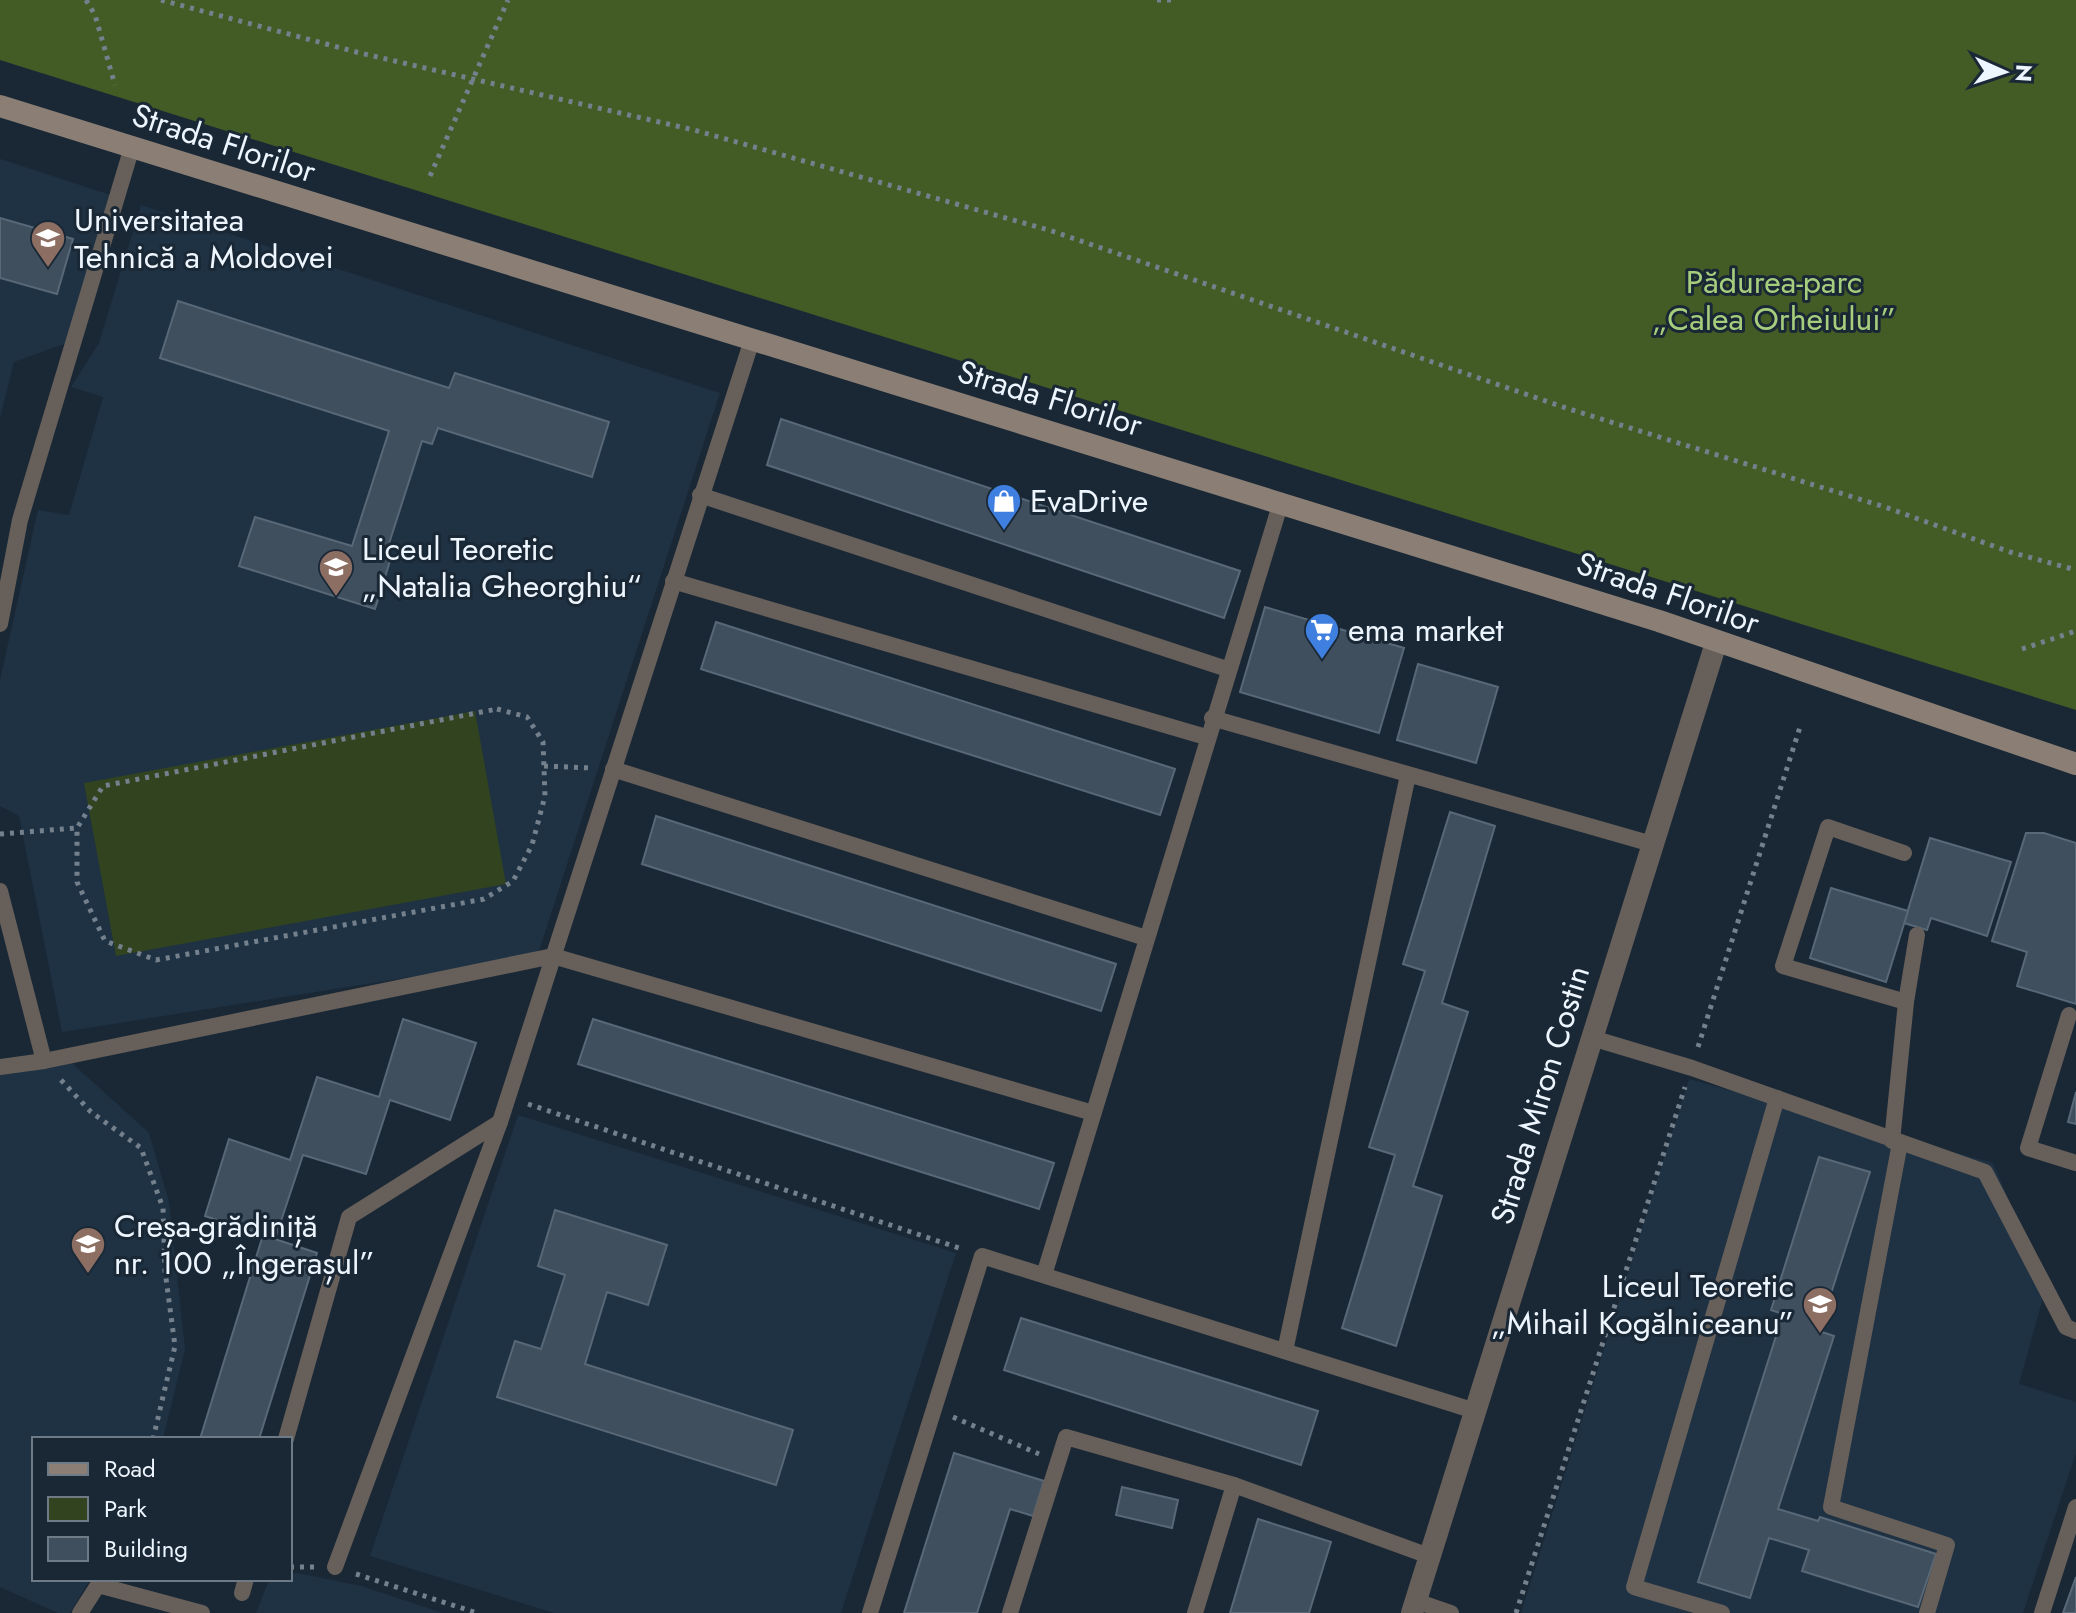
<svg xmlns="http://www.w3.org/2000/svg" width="2076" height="1613" viewBox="0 0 2076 1613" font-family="Jost,sans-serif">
  <rect width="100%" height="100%" fill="#1a2836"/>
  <g fill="#1e3244">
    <polygon points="0,159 117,197 75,340 14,362 0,418"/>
    <polygon points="141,205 720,393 537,957 62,1032 19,816 0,806 0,680 38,510 69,515 103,397 71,387 99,343"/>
    <polygon points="63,1055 149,1133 169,1202 185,1349 163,1439 34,1439 34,1579 90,1579 70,1613 58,1613 0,1587 0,1066"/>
    <polygon points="1689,1079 1993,1163 2046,1287 2019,1384 2076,1402 2076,1453 2023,1613 1521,1613"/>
    <polygon points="518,1115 956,1253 841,1613 554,1613 370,1556"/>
    <polygon points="298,1573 361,1586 442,1613 256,1613 269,1580 290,1579 290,1574"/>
  </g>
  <polygon fill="#32431f" points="475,711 506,884 116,956 84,783"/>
  <polygon fill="#435c25" points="0,0 2076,0 2076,710 0,60"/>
  <g fill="#404f5e" stroke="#586877" stroke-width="2">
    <polygon points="0,218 73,239 57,294 0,278"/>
    <polygon points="178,301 449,388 455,373 609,422 592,477 438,428 432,444 422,441 385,556 391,558 375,609 239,566 255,517 352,546 389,431 160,358"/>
    <polygon points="781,419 1240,571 1224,618 767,465"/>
    <polygon points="1265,607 1404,648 1379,733 1240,692"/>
    <polygon points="716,622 1175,769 1160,815 701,669"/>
    <polygon points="1418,664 1498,687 1476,763 1397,740"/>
    <polygon points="1450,812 1495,826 1442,1003 1468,1012 1413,1186 1442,1196 1396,1346 1342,1328 1395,1155 1369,1147 1425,971 1403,964"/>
    <polygon points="656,816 1116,964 1101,1011 642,864"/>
    <polygon points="2026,833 2044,833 2076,843 2076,1004 2017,986 2027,952 1992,941"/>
    <polygon points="1930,838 2011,862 1987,936 1931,918 1927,930 1904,923"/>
    <polygon points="1831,888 1908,911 1886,982 1810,958"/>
    <polygon points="403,1019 476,1043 450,1120 390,1100 366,1174 303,1155 275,1239 317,1253 259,1439 200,1439 263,1235 205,1216 229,1139 290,1160 317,1077 379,1097"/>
    <polygon points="593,1019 1054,1163 1039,1209 578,1064"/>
    <polygon points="2076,1092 2076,1124 2068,1122"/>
    <polygon points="1819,1157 1870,1172 1819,1331 1834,1336 1778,1509 1818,1521 1820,1517 1936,1554 1918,1607 1802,1571 1809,1550 1769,1538 1750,1598 1698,1582 1783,1314 1771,1310"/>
    <polygon points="555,1210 667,1245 648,1305 607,1292 585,1364 793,1430 776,1485 497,1397 515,1341 541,1349 565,1275 538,1266"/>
    <polygon points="1021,1318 1318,1411 1301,1465 1004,1370"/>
    <polygon points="954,1453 1044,1481 1033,1516 1010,1509 977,1613 904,1613"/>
    <polygon points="1122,1487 1178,1500 1172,1528 1116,1515"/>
    <polygon points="1258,1519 1331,1542 1309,1613 1230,1613"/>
    <polygon points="2076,1577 2076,1613 2063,1613"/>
  </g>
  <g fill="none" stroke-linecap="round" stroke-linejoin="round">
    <g stroke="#74808c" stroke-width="5" stroke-dasharray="4 6" stroke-linecap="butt">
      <polyline points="86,0 95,15 115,85"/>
      <polyline points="161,0 360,53 694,130 1052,231 1569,409 1885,507 2010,552 2076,570"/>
      <polyline points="1157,0 1172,0"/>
      <polyline points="430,176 508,0"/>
      <polyline points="2022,649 2076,631"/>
      <polygon points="497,709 527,717 543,742 545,796 532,845 513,881 484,899 156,960 105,941 77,882 77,828 103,786"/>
      <polyline points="544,766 591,768"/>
      <polyline points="0,834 77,828"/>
      <polyline points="1698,1047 1801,724"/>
      <polyline points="61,1080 91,1112 141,1148 163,1208 165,1271 175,1346 153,1439"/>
      <polyline points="528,1104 962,1249"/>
      <polyline points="953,1417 1039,1454"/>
      <polyline points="290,1567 315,1567"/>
      <polyline points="356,1574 477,1613"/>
      <polyline points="1516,1613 1685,1087"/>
    </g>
    <g stroke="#675f59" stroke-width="16">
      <polyline points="700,495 1227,669"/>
      <polyline points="673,581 1206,737"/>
      <polyline points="0,624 20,520 132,147"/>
      <polyline points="1212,718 1652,844"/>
      <polyline points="613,769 1146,938"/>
      <polyline points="1904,853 1828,827 1783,966 1906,1002"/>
      <polyline points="0,891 44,1061 553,956 1093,1113"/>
      <polyline points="2069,1015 2028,1148 2076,1163"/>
      <polyline points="1592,1038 1692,1068 1985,1172 2066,1327 2076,1331"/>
      <polyline points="0,1067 44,1061"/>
      <polyline points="1892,1141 1906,1002 1917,935"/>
      <polyline points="1900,1143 1831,1507 1947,1545 1927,1613"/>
      <polyline points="1044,1275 1281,502"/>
      <polyline points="1285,1351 1408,775"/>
      <polyline points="286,1439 349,1217 500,1122"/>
      <polyline points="335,1567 500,1122 752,340"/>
      <polyline points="242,1593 246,1579"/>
      <polyline points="1416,1601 1451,1613"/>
      <polyline points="80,1613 98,1585 202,1613"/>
      <polyline points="870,1613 982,1256 1475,1411"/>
      <polyline points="1010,1613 1066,1437 1234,1485 1429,1556"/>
      <polyline points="1195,1613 1234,1485"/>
      <polyline points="1722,1613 1634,1587 1777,1098"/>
      <polyline points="2042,1613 2076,1507"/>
    </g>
    <polyline stroke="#675f59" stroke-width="22" points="1412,1613 1716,643"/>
    <polyline stroke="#8b7f75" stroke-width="22" points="0,106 1659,621 2076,764"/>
  </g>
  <defs>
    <g id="university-pin" transform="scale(1.8)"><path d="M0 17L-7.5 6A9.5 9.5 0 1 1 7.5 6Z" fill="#8d6e63" stroke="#1a2836"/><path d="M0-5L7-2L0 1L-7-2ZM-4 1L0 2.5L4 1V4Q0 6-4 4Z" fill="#fff"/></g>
    <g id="shop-pin" transform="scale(1.8)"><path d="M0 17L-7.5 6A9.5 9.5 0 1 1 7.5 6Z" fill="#3f7fe0" stroke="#1a2836"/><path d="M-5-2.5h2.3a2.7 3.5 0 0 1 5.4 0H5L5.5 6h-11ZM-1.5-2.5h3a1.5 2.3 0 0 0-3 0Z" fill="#fff"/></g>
    <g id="school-pin" transform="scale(1.8)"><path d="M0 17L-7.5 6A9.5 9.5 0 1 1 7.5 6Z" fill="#8d6e63" stroke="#1a2836"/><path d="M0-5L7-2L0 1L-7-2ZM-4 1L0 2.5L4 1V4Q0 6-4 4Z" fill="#fff"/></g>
    <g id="supermarket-pin" transform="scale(1.8)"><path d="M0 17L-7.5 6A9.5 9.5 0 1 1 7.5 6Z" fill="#3f7fe0" stroke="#1a2836"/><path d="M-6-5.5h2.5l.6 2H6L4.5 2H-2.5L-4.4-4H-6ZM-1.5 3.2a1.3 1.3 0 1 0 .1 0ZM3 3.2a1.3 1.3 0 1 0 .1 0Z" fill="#fff"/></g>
  </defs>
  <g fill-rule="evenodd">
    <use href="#university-pin" x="48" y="238"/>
    <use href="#shop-pin" x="1004" y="501"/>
    <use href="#school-pin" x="336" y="567"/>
    <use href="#supermarket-pin" x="1322" y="630"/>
    <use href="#school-pin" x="88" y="1244"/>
    <use href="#school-pin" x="1820" y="1304"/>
  </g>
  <g text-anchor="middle" stroke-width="6" stroke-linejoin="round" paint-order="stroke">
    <g font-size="32" fill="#edf6ff" stroke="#1a2836">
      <text transform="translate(224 143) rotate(18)" y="11">Strada Florilor</text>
      <text transform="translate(1050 398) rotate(17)" y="11">Strada Florilor</text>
      <text transform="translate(1668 593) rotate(19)" y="11">Strada Florilor</text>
      <text transform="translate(1540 1095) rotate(-73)" y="11">Strada Miron Costin</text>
    </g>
    <g font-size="32" fill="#edf6ff" stroke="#1a2836" text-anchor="start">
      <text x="74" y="231">Universitatea<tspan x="74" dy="37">Tehnică a Moldovei</tspan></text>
      <text x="1030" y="512">EvaDrive</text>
      <text x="362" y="560">Liceul Teoretic<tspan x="362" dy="37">„Natalia Gheorghiu“</tspan></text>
      <text x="1348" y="641">ema market</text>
      <text x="114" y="1237">Creșa-grădiniță<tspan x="114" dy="37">nr. 100 „Îngerașul”</tspan></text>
      <text x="1794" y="1297" text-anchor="end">Liceul Teoretic<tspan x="1794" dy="37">„Mihail Kogălniceanu”</tspan></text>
    </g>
    <g font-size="32" fill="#a7ce7d" stroke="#1a2836">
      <text x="1774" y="293">Pădurea-parc<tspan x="1774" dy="37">„Calea Orheiului”</tspan></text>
    </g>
  </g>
  <rect x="32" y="1437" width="260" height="144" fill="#1a2836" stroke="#6e7a86" stroke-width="2"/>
  <rect x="48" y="1463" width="40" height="12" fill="#8b7f75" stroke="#6e7a86" stroke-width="2"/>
  <text x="104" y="1477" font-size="24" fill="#edf6ff">Road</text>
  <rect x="48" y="1497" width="40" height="24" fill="#32431f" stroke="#6e7a86" stroke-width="2"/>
  <text x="104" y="1517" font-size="24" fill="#edf6ff">Park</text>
  <rect x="48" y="1537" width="40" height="24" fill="#404f5e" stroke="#6e7a86" stroke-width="2"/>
  <text x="104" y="1557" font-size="24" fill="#edf6ff">Building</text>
  <g transform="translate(2004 72) rotate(93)" stroke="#1a2836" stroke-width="6" paint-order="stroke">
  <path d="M0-6L14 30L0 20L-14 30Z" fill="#edf6ff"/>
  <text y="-12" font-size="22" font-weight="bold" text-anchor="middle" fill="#edf6ff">N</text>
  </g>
</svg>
